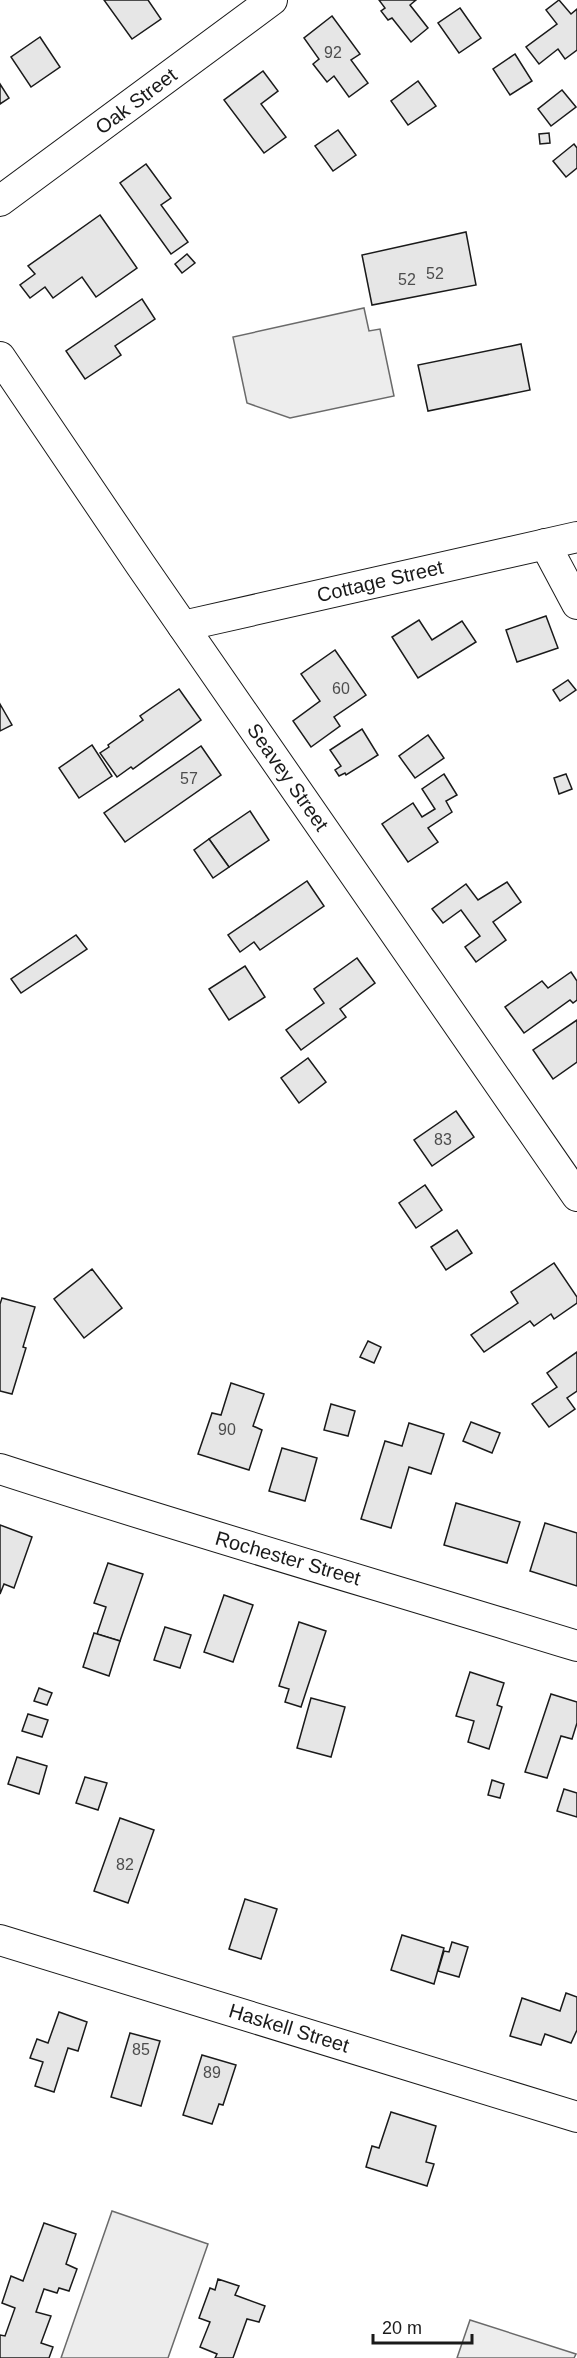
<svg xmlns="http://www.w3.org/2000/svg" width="577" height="2358" viewBox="0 0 577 2358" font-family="Arial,sans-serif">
  <rect width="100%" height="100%" fill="#fff"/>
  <g fill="#ededed" stroke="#6a6a6a" stroke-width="1.5">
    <polygon points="364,308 369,331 380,329 394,396 290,418 247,403 233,337"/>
    <polygon points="112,2211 208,2244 168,2358 61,2358"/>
    <polygon points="470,2320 576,2354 574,2358 457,2358"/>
  </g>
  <g fill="#e6e6e6" stroke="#1a1a1a" stroke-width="1.5">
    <polygon points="104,0 148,0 161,19 132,39"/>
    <polygon points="379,0 416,0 410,5 428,28 411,42 392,18 388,20 381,11 385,8"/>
    <polygon points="559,0 571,14 577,9 577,50 565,59 558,49 539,64 526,47 557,24 546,10"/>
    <polygon points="460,8 481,38 459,53 438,23"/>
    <polygon points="332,16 360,54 351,60 368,83 349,97 334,76 327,82 313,64 319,59 304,38"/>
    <polygon points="40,37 60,67 31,87 11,57"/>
    <polygon points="515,54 532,81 510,95 493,69"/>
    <polygon points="263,71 278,91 261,104 286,137 264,153 224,100"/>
    <polygon points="418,81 436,106 408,125 391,101"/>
    <polygon points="0,84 9,98 0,104"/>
    <polygon points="562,90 576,107 551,126 538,109"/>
    <polygon points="338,130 356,155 333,171 315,146"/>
    <polygon points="549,133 550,143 540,144 539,134"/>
    <polygon points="574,144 577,148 577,168 566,177 553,161"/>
    <polygon points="146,164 171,198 161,205 188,242 171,254 120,183"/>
    <polygon points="100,215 137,268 96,297 82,277 53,298 45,287 30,298 20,285 35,274 28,266"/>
    <polygon points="466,232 476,285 372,305 362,255"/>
    <polygon points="187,254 195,263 182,273 175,264"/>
    <polygon points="142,299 155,319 115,346 121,355 85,379 66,351"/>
    <polygon points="521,344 530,390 428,411 418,365"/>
    <polygon points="546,616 558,648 517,662 506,630"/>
    <polygon points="419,620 432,640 462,621 476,642 418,678 392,637"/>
    <polygon points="335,650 366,695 334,717 340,726 311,747 293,721 320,701 301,674"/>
    <polygon points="568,680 576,690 560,701 553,690"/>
    <polygon points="179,689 201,720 133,769 131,767 117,777 100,753 109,747 108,745 143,720 140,716"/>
    <polygon points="0,704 12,725 0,731"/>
    <polygon points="362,729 378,755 346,775 345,773 339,776 335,770 341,766 330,750"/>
    <polygon points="428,735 444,758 415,778 399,756"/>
    <polygon points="92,745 112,776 79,798 59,768"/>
    <polygon points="201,746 221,775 125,842 104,813"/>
    <polygon points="444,774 457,795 446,801 452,812 428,828 438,842 408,862 382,824 413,803 422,817 435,809 422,789"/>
    <polygon points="566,774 572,789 559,794 554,778"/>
    <polygon points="250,811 269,840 229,867 209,839"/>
    <polygon points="209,839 229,867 213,878 194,850"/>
    <polygon points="307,881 324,906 260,950 254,942 240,952 228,935"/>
    <polygon points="507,882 521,902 493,922 506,940 476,962 465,947 480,936 461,910 443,923 432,909 466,884 478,900"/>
    <polygon points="76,935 87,949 21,993 11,979"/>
    <polygon points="357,958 375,983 340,1009 346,1017 301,1050 286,1030 324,1003 314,989"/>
    <polygon points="245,966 265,997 229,1020 209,989"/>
    <polygon points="571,972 577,981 577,1000 573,1003 570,1000 524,1033 505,1007 542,981 548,988"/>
    <polygon points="577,1020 577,1062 553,1079 533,1050"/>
    <polygon points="308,1058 326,1082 299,1103 281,1078"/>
    <polygon points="456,1111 474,1137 432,1166 414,1140"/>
    <polygon points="425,1185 442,1210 416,1228 399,1203"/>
    <polygon points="457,1230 472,1253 446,1270 431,1247"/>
    <polygon points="554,1263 577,1297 577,1303 554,1319 551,1314 534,1326 530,1321 484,1352 471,1335 518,1303 511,1292"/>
    <polygon points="92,1269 122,1308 84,1338 54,1299"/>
    <polygon points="2,1298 35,1307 23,1347 26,1348 12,1394 0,1391 0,1304"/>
    <polygon points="368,1341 381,1347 374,1363 360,1357"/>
    <polygon points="577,1352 577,1391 567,1398 575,1409 549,1427 532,1404 557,1387 547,1373"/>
    <polygon points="231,1383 264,1394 253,1426 262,1430 249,1470 198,1454 212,1413 221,1415"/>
    <polygon points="331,1404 355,1411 348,1436 324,1430"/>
    <polygon points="471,1422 500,1433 492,1453 463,1441"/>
    <polygon points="409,1423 444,1434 431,1474 409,1467 391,1528 361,1519 385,1441 402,1446"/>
    <polygon points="282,1448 317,1458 305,1501 269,1491"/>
    <polygon points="456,1503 520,1522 507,1563 444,1545"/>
    <polygon points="545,1523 577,1533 577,1586 530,1571"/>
    <polygon points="0,1525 32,1537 14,1588 4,1584 0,1594"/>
    <polygon points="108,1563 143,1574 120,1641 97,1634 106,1607 94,1603"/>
    <polygon points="224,1595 253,1605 233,1662 204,1652"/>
    <polygon points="299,1622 326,1631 301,1707 285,1702 289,1689 279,1686"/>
    <polygon points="165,1627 191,1635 180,1668 154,1660"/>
    <polygon points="94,1633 120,1641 109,1676 83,1667"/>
    <polygon points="470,1672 504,1683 497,1705 502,1707 489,1749 468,1742 474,1721 456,1716"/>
    <polygon points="39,1688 52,1693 47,1705 34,1701"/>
    <polygon points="551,1694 577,1702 577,1723 572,1739 561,1736 547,1778 525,1772"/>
    <polygon points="311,1698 345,1707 331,1757 297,1748"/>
    <polygon points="28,1714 48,1720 42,1737 22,1731"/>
    <polygon points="17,1757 47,1766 39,1794 8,1784"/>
    <polygon points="85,1777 107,1783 98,1810 76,1803"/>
    <polygon points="492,1780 504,1784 500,1798 488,1795"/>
    <polygon points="564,1789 577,1793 577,1817 557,1811"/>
    <polygon points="120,1818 154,1830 128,1903 94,1891"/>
    <polygon points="245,1899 277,1909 261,1959 229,1949"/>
    <polygon points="402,1935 444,1948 434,1984 391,1970"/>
    <polygon points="452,1942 468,1947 459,1977 438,1971 444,1951 449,1952"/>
    <polygon points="566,1993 577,1997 577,2030 571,2043 545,2034 541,2045 510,2036 522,1998 560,2011"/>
    <polygon points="59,2012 87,2022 78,2051 68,2048 54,2092 35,2086 43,2062 30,2058 37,2039 48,2043"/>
    <polygon points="130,2033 160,2041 141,2106 111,2097"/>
    <polygon points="202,2055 236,2065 223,2105 219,2104 212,2124 183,2115"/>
    <polygon points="391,2112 436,2126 426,2162 434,2164 427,2186 366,2167 372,2146 379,2148"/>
    <polygon points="44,2223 76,2234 66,2264 77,2269 69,2291 59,2288 57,2293 44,2289 36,2312 51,2316 41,2343 53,2347 49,2358 0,2358 0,2335 5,2336 15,2308 2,2303 11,2276 23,2281"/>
    <polygon points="218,2279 239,2286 235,2295 265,2306 259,2322 247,2319 233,2358 215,2358 217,2354 200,2347 210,2322 199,2318 210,2288 215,2290"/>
  </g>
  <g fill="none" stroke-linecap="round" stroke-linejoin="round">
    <g stroke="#1a1a1a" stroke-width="32">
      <g id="minor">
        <polyline points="0,201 272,0"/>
        <polyline points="0,357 140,564 577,1196"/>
        <polyline points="545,544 577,604"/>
        <polyline points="183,626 577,537"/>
        <path d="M0,1469C191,1531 385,1587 577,1646"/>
        <polyline points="0,1940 577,2117"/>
      </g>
    </g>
    <use href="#minor" stroke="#fff" stroke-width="30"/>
  </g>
  <g text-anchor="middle" stroke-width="4.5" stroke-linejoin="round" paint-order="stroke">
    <g font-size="16" fill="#4d4d4d">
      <text x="333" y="58">92</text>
      <text x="435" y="279">52</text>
      <text x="407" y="285">52</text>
      <text x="341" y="694">60</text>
      <text x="189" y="784">57</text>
      <text x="443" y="1145">83</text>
      <text x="227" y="1435">90</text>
      <text x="125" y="1870">82</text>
      <text x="141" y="2055">85</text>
      <text x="212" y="2078">89</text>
    </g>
    <g font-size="20" fill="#1a1a1a" stroke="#fff">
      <text transform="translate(136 101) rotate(-37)" y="7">Oak Street</text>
      <text transform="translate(380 581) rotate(-13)" y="7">Cottage Street</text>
      <text transform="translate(288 777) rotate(55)" y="7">Seavey Street</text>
      <text transform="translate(288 1558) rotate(16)" y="7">Rochester Street</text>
      <text transform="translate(289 2028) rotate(17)" y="7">Haskell Street</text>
    </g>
  </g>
  <path d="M373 2334v9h99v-9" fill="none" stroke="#1a1a1a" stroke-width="3"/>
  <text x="382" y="2334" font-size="18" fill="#1a1a1a" stroke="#ffffff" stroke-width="4.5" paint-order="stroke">20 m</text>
</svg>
